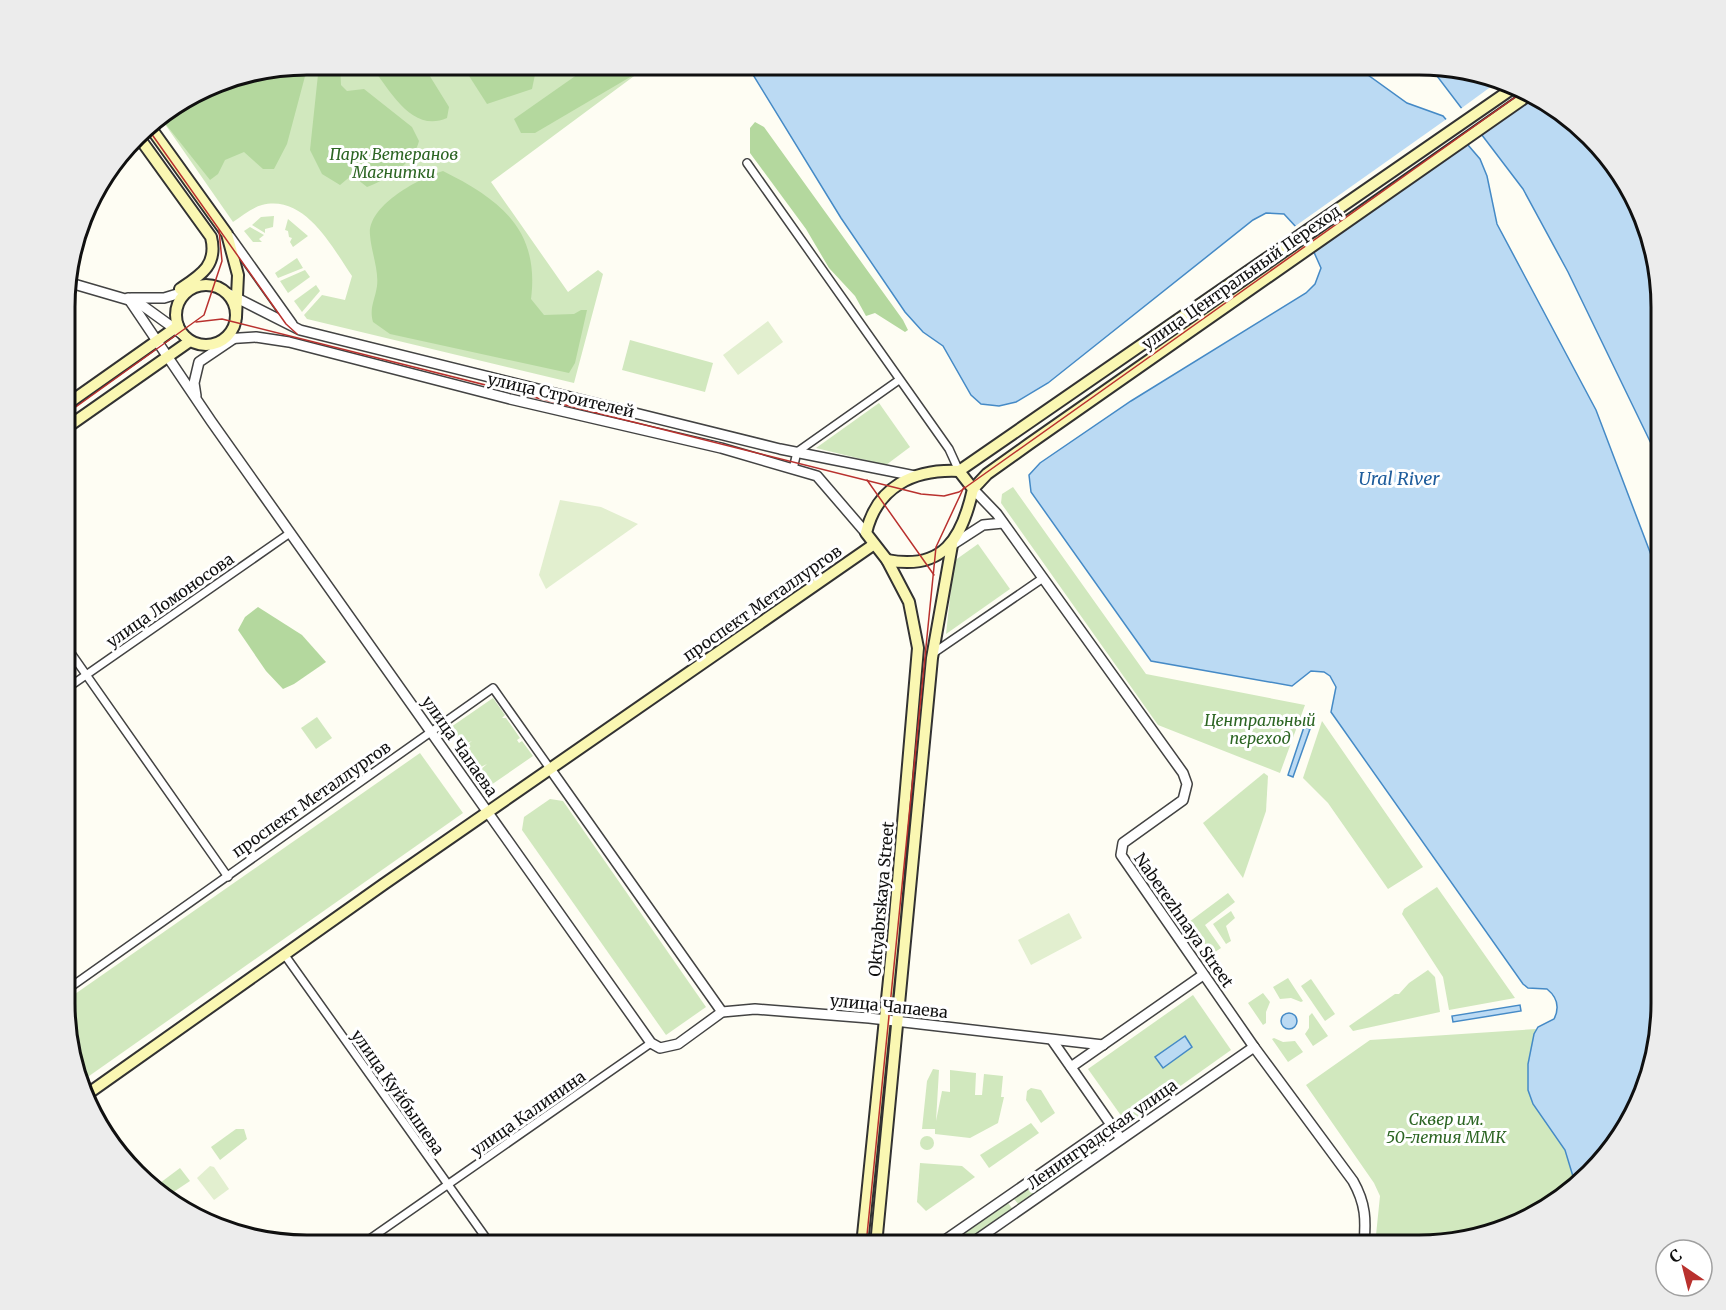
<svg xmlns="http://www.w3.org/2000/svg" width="1726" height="1310" viewBox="0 0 1726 1310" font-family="Merriweather,serif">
  <rect width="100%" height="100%" fill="#fefdf3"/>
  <g fill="#d1e8be">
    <path d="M307,65H649L491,182L568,292L598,270L603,274L574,383L307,319L304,315L322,295L345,300L352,276C332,247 305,194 262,205C251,208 242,216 233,222L160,117L229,77Z"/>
    <polygon points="274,216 273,227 265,229 265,233 252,225 261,217"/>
    <polygon points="288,219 308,236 293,247 290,242 292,238 289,237 288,231 285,230"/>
    <polygon points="250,227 264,235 259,239 262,242 253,242 244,231"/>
    <polygon points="297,258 303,268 278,278 275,273"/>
    <polygon points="305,270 310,277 288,293 280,281"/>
    <polygon points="316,285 320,291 302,312 294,301"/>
    <polygon points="630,340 713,363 705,392 622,370"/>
    <polygon points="879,403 910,447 886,465 816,448"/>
    <polygon points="1013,487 1146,674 1305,705 1280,773 1158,725 1001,503 1002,494"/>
    <polygon points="978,544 1010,589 946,634 954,561"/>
    <polygon points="493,698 505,715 502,718 506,718 520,738 517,740 519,743 522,741 533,756 491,785 480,770 487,764 479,768 464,747 472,741 463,745 451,727"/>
    <polygon points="317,717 332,738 316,749 301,728"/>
    <polygon points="1322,721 1423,867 1388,889 1328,803 1303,778"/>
    <polygon points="420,753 463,813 82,1081 65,1019 65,1001"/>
    <polygon points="1264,773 1268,776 1266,811 1243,878 1203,823"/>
    <polygon points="550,799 563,801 706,1007 666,1035 522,830 524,817"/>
    <polygon points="1437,887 1515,998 1449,1010 1443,977 1402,914 1404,909"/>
    <polygon points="1228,893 1235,902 1205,925 1221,948 1212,954 1189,922"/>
    <polygon points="1231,911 1235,918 1226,926 1231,941 1226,944 1213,924"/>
    <polygon points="1428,970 1435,977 1440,1012 1353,1031 1349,1026 1395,994 1399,994 1409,983"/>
    <polygon points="1288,978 1303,1001 1301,1002 1291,998 1280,999 1273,987"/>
    <polygon points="1311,979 1335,1014 1325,1021 1301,986"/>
    <polygon points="1263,993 1270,1002 1266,1012 1266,1023 1263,1025 1248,1003"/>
    <polygon points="1193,995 1231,1050 1127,1124 1088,1069"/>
    <polygon points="1312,1013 1328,1036 1313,1046 1305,1034 1309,1028 1309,1016"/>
    <polygon points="1536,1029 1528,1064 1528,1090 1533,1104 1565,1150 1575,1183 1526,1221 1419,1245 1375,1245 1380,1196 1374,1183 1306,1085 1370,1040"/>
    <polygon points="1274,1038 1283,1042 1295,1041 1303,1052 1288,1062 1272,1039"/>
    <polygon points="933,1069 939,1070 936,1121 942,1091 950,1092 950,1070 976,1073 975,1095 982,1095 984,1074 1003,1076 1001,1097 1004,1097 998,1123 970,1138 935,1134 935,1129 922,1129 927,1081"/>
    <polygon points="1031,1088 1041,1090 1055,1113 1041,1123 1026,1100 1027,1091"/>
    <polygon points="1031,1123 1039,1133 989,1168 980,1155"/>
    <polygon points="236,1129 244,1129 247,1139 220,1160 211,1147"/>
    <polygon points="1106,1133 1112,1141 1020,1206 1014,1199"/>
    <circle cx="927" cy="1143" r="7"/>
    <polygon points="920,1163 962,1166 975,1177 926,1211 917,1202"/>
    <polygon points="180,1168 190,1181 166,1197 152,1189"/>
    <polygon points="1008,1203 1014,1211 964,1245 948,1245"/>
  </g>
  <g fill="#b4d89e">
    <polygon points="308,65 287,144 274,169 263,169 244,152 225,160 218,174 210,180 160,117 195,97 198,98 201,94 229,77"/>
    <path d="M319,65H340L341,85L347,91L364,89L412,127L419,141C413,164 388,179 367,187L352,175L340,185L322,174L310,150Z"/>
    <path d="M370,65H423L449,107L447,118C411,134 389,88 370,65Z"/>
    <polygon points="462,65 537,65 532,89 487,104"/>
    <polygon points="591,65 635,65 637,73 535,133 521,133 514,119"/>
    <polygon points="755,122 764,127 903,320 908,330 905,332 875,313 866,316 855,296 829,268 806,229 750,153 750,128"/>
    <path d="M443,171C499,199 540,229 531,299L544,315L574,314L581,310H587L575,363L569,373L390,334L373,322C369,308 375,300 377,286C379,270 371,251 370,235C367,206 419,178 443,171Z"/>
    <polygon points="258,607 302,635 326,662 294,684 283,689 266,671 238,630 245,617"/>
  </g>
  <g fill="#e2efcf">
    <polygon points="768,321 783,342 738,375 723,355"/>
    <polygon points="560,500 601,507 638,524 546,589 539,575"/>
    <polygon points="1069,913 1082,938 1031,965 1018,940"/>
    <polygon points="210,1166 214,1167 229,1189 214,1200 197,1178"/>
  </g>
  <g fill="#bbdaf3" stroke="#458ac6" stroke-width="1.5">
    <path d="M747,65H1354L1407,103L1443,116L1480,159L1487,176L1497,224L1596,410L1661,581V1019L1643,1095L1602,1163L1575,1183L1565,1150L1533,1104L1528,1090V1064L1534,1034L1538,1027L1554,1019C1560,1007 1557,997 1547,989L1528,988L1523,984L1331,712L1336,687L1330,676L1324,672L1311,671L1292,686L1151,661L1031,492L1029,475L1040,463L1131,401L1306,293L1315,284L1321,268L1309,241L1284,214L1266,213L1253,220L1048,383L1016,402L999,406L981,404L971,395L943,346L923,332L905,312L841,218Z"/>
    <polygon points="1424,65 1435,65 1511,83 1579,124 1637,200 1661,307 1661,464 1568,272 1523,189 1434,72"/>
    <polygon points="1304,727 1310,729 1293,777 1288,775"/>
    <polygon points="1520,1005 1521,1011 1453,1022 1452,1016"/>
    <circle cx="1289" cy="1021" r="8"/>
    <polygon points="1185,1036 1192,1047 1163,1068 1155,1057"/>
  </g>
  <g fill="#fefdf3">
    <polygon points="1500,80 1511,83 1534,97 1478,136 1459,110"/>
    <polygon points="1448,118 1470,142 1313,253 1294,227"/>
  </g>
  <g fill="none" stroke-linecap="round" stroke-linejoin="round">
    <g stroke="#434343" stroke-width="10">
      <g id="minor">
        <polyline points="747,163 949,449 959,471"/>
        <polyline points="793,469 797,452 899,380"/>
        <polyline points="66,646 228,877"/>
        <polyline points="932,654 1043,578"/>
        <polyline points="66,689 290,533"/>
        <polyline points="284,954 491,1245"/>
        <polyline points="65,991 493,688 551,770"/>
        <polyline points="361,1245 651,1043"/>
      </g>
    </g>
    <g stroke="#434343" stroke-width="12">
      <g id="tertiary">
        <polyline points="230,237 292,324"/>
        <polyline points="67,282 139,303 186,337"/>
        <polyline points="227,293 300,330 780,449 915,476"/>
        <polyline points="128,298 211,421 651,1043 660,1048 678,1044 722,1012 755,1009 869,1018 1103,1045"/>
        <polyline points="131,298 164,298 187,291"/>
        <polyline points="224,339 256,337 289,342 510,399 721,448 817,476 866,533"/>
        <polyline points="196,396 194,383 199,362 233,339"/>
        <path d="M973,489L997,514L1183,773L1187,784L1183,800L1123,843L1121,855L1254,1047L1353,1181C1366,1204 1366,1220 1364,1245"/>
        <polyline points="952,545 983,525 1003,523"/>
        <polyline points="551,770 722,1012"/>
        <polyline points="1052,1040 1121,1139"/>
        <polyline points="1071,1067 1203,975"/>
        <polyline points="938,1245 1111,1125"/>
        <polyline points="969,1245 1254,1047"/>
      </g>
    </g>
    <g stroke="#323232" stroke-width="14">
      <g id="secondary">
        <polyline points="148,124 227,234 238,275 236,317"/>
        <path d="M138,136L211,237C218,265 201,275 180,289"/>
        <circle cx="206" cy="315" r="30"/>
        <polyline points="66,405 178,326"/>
        <polyline points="66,428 190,341"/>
        <polyline points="959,471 1516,86"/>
        <polyline points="973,489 987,474 1029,444 1530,94"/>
        <path d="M887,560C943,571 962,539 973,489L959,471"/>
        <polyline points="86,1095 384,884 873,545"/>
        <path d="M862,1245L893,940L918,648L909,602L887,560L866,533C877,486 914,469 959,471"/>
        <polyline points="876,1245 932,658 952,545"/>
      </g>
    </g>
    <use href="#minor" stroke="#fff" stroke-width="7"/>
    <use href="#tertiary" stroke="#fff" stroke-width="9"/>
    <use href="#secondary" stroke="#faf7b2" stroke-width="10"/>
    <g stroke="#b9312e" stroke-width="1.5">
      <polyline points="146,126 286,324 297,334"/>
      <polyline points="196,322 222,319 921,494 944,496 959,492 1524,91"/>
      <polyline points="66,414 204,315 222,261 219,230"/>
      <polyline points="867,480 934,575"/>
      <polyline points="866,1245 936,547 964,487"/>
    </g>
  </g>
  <g text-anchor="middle" stroke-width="6" stroke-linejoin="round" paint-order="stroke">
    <g font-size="16" font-style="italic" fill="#2c6523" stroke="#fff">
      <text x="394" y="160">Парк Ветеранов<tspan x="394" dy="18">Магнитки</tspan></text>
      <text x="1260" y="726">Центральный<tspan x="1260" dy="18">переход</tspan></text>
      <text x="1446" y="1125">Сквер им.<tspan x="1446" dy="18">50-летия ММК</tspan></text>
    </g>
    <g font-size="16" fill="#101010" stroke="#fff">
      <text transform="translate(1241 277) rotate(-35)" y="6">улица Центральный Переход</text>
      <text transform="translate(561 395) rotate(13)" y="6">улица Строителей</text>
      <text transform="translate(170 600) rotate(-35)" y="6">улица Ломоносова</text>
      <text transform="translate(762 603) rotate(-35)" y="6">проспект Металлургов</text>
      <text transform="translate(460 746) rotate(55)" y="6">улица Чапаева</text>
      <text transform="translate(311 799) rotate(-35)" y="6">проспект Металлургов</text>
      <text transform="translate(881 899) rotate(-85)" y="6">Oktyabrskaya Street</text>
      <text transform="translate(1184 920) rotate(55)" y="6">Naberezhnaya Street</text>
      <text transform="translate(889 1006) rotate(6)" y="6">улица Чапаева</text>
      <text transform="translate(398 1092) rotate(55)" y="6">улица Куйбышева</text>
      <text transform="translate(528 1113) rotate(-35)" y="6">улица Калинина</text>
      <text transform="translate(1102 1134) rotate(-35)" y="6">Ленинградская улица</text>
    </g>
    <g font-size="18" font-style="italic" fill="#1f5d9c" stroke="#fff">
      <text x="1399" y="485">Ural River</text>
    </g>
  </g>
  <path d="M0 0H1726V1310H0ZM307 75H1419A232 232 0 0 1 1651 307V1003A232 232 0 0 1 1419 1235H307A232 232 0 0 1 75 1003V307A232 232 0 0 1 307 75Z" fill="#ececec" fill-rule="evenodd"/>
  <path fill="none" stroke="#101010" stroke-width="3" d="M307 75H1419A232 232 0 0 1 1651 307V1003A232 232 0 0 1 1419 1235H307A232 232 0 0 1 75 1003V307A232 232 0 0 1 307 75Z"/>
  <g transform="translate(1684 1268) rotate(325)"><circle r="28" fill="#ffffff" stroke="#9f9f9f" stroke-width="1.5"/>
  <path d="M0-4.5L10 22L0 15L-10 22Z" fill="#b9312e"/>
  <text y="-9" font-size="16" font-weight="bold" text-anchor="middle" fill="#101010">С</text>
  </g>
</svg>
